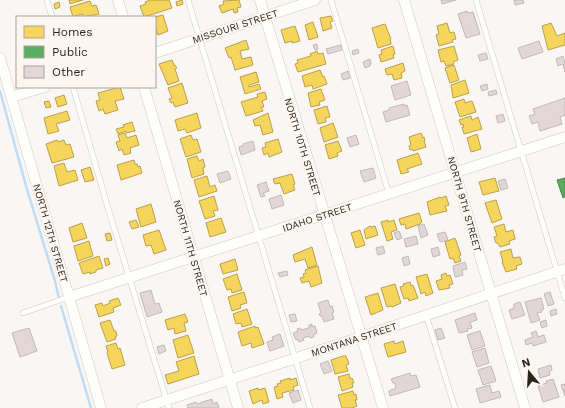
<svg xmlns="http://www.w3.org/2000/svg" width="565" height="408" viewBox="0 0 565 408" font-family="'Work Sans',sans-serif">
  <rect width="100%" height="100%" fill="#f9f6f3"/>
  <g fill="#f6d55c" stroke="#baa049">
    <polygon points="69,0 83,0 70,4"/>
    <polygon points="150,0 169,0 172,8 144,17 140,6 146,4 145,2"/>
    <polygon points="182,0 183,4 177,6 176,2"/>
    <polygon points="239,0 241,7 237,8 238,12 234,13 233,9 222,13 219,6 224,4 223,1"/>
    <polygon points="90,1 92,6 96,5 99,14 83,17 82,14 73,17 70,7"/>
    <polygon points="59,2 60,7 55,9 54,4"/>
    <polygon points="163,15 168,31 158,35 155,27 155,17"/>
    <polygon points="331,16 333,21 330,22 332,28 323,31 320,18"/>
    <polygon points="313,22 318,37 309,40 305,25"/>
    <polygon points="447,23 450,33 454,32 456,39 452,40 453,42 439,46 436,35 439,34 437,26"/>
    <polygon points="551,23 557,36 565,33 565,45 548,50 542,26"/>
    <polygon points="385,24 391,39 390,39 391,44 378,48 372,28"/>
    <polygon points="295,26 300,41 292,43 292,41 285,43 281,30"/>
    <polygon points="246,40 249,49 240,51 242,59 251,57 253,65 235,70 231,57 229,58 225,48"/>
    <polygon points="393,46 395,54 393,55 394,58 381,62 379,55 382,54 381,50"/>
    <polygon points="454,46 458,60 453,62 454,64 446,66 444,61 441,62 438,50"/>
    <polygon points="317,51 318,54 323,53 326,64 298,72 295,64 298,63 297,60 311,56 310,54"/>
    <polygon points="172,60 174,65 175,65 177,68 175,69 179,81 168,85 159,64"/>
    <polygon points="403,63 405,71 401,73 402,78 394,80 392,74 387,75 385,69"/>
    <polygon points="454,65 459,80 450,83 445,68"/>
    <polygon points="320,70 323,77 324,76 327,84 313,89 312,85 305,87 302,76"/>
    <polygon points="256,72 259,82 249,85 249,87 259,84 261,89 245,94 240,77"/>
    <polygon points="465,80 469,93 453,98 451,85"/>
    <polygon points="182,83 188,103 175,107 173,102 171,103 169,99 172,98 168,88"/>
    <polygon points="120,87 124,99 115,101 118,110 105,114 103,109 99,111 96,101 100,100 98,93"/>
    <polygon points="321,89 325,100 319,102 320,105 311,107 308,93"/>
    <polygon points="265,92 267,99 262,101 264,107 261,107 263,111 246,116 241,102 258,97 257,94"/>
    <polygon points="64,95 67,104 58,107 55,98"/>
    <polygon points="464,99 465,103 472,101 476,112 460,117 455,102"/>
    <polygon points="49,101 51,107 46,108 44,102"/>
    <polygon points="327,106 330,117 325,118 326,122 318,124 314,110"/>
    <polygon points="67,111 70,120 56,124 59,131 48,134 44,118"/>
    <polygon points="197,113 201,128 187,133 185,129 178,131 175,120"/>
    <polygon points="268,113 273,132 263,135 260,125 255,126 253,120"/>
    <polygon points="471,116 472,120 478,117 482,129 464,134 462,127 464,127 463,124 461,125 459,120"/>
    <polygon points="132,122 135,131 126,133 126,131 118,134 116,129 124,127 123,125"/>
    <polygon points="333,123 338,137 324,142 320,128"/>
    <polygon points="125,133 127,138 136,135 139,145 130,148 131,153 124,155 122,149 119,151 116,142 120,141 118,135"/>
    <polygon points="421,133 423,138 424,137 425,141 424,141 426,147 413,151 412,149 410,150 409,146 411,145 409,137"/>
    <polygon points="477,134 481,149 471,152 467,138"/>
    <polygon points="191,135 193,140 197,139 201,152 186,157 180,139"/>
    <polygon points="278,139 282,152 269,157 268,153 264,155 262,148 266,147 265,143"/>
    <polygon points="57,140 58,142 64,140 66,145 70,144 74,157 52,163 46,144"/>
    <polygon points="338,141 342,151 337,153 338,156 329,159 325,145"/>
    <polygon points="418,153 422,164 407,169 409,172 401,174 397,160"/>
    <polygon points="197,156 199,161 203,159 205,167 203,168 204,174 192,178 187,159"/>
    <polygon points="134,160 135,164 137,164 138,167 140,166 142,173 121,180 117,165"/>
    <polygon points="64,163 67,172 75,170 78,180 59,186 54,166"/>
    <polygon points="90,167 94,180 85,182 81,170"/>
    <polygon points="292,174 295,184 293,185 295,190 284,194 280,183 275,184 273,179"/>
    <polygon points="207,176 210,187 215,185 217,191 199,197 194,180"/>
    <polygon points="495,178 499,191 483,195 479,182"/>
    <polygon points="214,196 218,210 213,211 215,216 205,219 199,201"/>
    <polygon points="446,196 449,205 445,206 447,211 430,215 427,202 440,197 441,198"/>
    <polygon points="496,200 502,219 492,223 485,203"/>
    <polygon points="151,204 156,222 141,227 136,209"/>
    <polygon points="419,213 422,222 420,224 406,229 405,224 401,225 399,219"/>
    <polygon points="221,218 226,232 210,237 206,223"/>
    <polygon points="136,220 139,227 132,229 129,222"/>
    <polygon points="388,220 388,222 394,220 397,230 391,232 393,239 387,241 381,222"/>
    <polygon points="82,223 87,238 73,242 69,228"/>
    <polygon points="504,224 506,232 513,230 515,239 509,241 510,244 500,247 498,243 496,243 494,237 497,236 494,227"/>
    <polygon points="370,226 371,227 375,226 378,235 366,239 364,230"/>
    <polygon points="159,230 166,250 154,254 151,245 146,246 143,235"/>
    <polygon points="360,230 365,245 356,248 351,233"/>
    <polygon points="110,233 112,240 107,241 105,234"/>
    <polygon points="455,238 461,255 459,256 461,261 455,263 453,258 450,259 445,242"/>
    <polygon points="89,241 93,256 78,261 74,246"/>
    <polygon points="312,247 317,265 308,268 305,259 295,262 293,255"/>
    <polygon points="511,249 513,258 520,257 522,264 516,266 517,269 506,272 502,262 503,261 500,252"/>
    <polygon points="99,256 103,268 96,270 96,272 90,274 90,272 83,274 79,263"/>
    <polygon points="108,258 110,264 106,266 104,259"/>
    <polygon points="235,259 238,270 223,274 220,264"/>
    <polygon points="318,266 322,283 311,287 309,281 302,283 300,278 304,277 303,274 306,273 305,270"/>
    <polygon points="446,273 447,276 450,275 453,284 449,285 450,288 439,290 436,281 442,279 441,275"/>
    <polygon points="237,274 242,290 232,293 231,289 227,290 223,279"/>
    <polygon points="427,274 433,293 426,296 425,292 421,294 416,277"/>
    <polygon points="410,282 411,286 413,285 418,298 409,301 408,298 404,299 400,287 404,286 403,284"/>
    <polygon points="395,284 401,303 392,307 391,306 387,307 381,288"/>
    <polygon points="244,292 247,303 240,305 241,308 232,311 228,297"/>
    <polygon points="378,293 383,310 371,315 365,297"/>
    <polygon points="118,298 121,305 113,308 114,312 99,317 95,305 102,303 103,306 110,303 109,301"/>
    <polygon points="247,309 252,324 242,327 241,323 236,324 233,314"/>
    <polygon points="185,314 188,322 184,323 186,331 175,334 174,328 168,330 165,320"/>
    <polygon points="110,320 114,331 116,331 117,336 115,337 116,339 107,342 100,323"/>
    <polygon points="255,326 255,328 258,327 264,344 252,348 251,343 242,346 238,332"/>
    <polygon points="188,335 194,353 178,358 173,340"/>
    <polygon points="394,341 395,344 403,341 406,352 388,357 384,344"/>
    <polygon points="116,343 118,349 120,348 125,365 112,369 107,353 108,352 106,346"/>
    <polygon points="194,356 199,374 168,384 165,375 179,371 176,362"/>
    <polygon points="343,356 346,356 349,364 346,365 348,371 335,374 331,360"/>
    <polygon points="349,374 350,379 352,378 354,383 352,383 353,387 342,391 338,377"/>
    <polygon points="290,378 290,380 296,378 298,385 293,387 294,390 282,393 283,397 277,399 274,387 278,386 277,384 281,383 280,381"/>
    <polygon points="258,388 258,390 265,388 269,402 263,404 262,400 253,404 249,391"/>
    <polygon points="353,391 354,395 356,394 357,400 355,400 357,406 352,408 342,408 338,395"/>
  </g>
  <polygon fill="#5aae61" stroke="#4c854c" points="565,178 565,197 563,198 557,180"/>
  <g fill="none" stroke-linecap="round" stroke-linejoin="round">
    <g stroke="#bedcf6" stroke-width="2.5">
      <polyline points="0,91 26,186 55,281 59,298"/>
      <polyline points="61,306 91,408"/>
    </g>
  </g>
  <g fill="#e2d6d9" stroke="#c0b8b9">
    <polygon points="441,0 456,0 442,4"/>
    <polygon points="514,0 523,0 524,3 515,5"/>
    <polygon points="467,11 467,13 473,12 480,34 466,38 458,14"/>
    <polygon points="539,41 543,52 522,59 518,48"/>
    <polygon points="317,44 318,49 315,50 313,45"/>
    <polygon points="341,45 342,50 328,54 326,49"/>
    <polygon points="358,49 359,53 353,55 352,51"/>
    <polygon points="486,53 488,59 480,61 478,55"/>
    <polygon points="563,56 565,63 565,72 563,64 558,66 556,59"/>
    <polygon points="370,59 371,64 370,64 370,66 365,68 363,62"/>
    <polygon points="348,71 350,78 343,80 341,74"/>
    <polygon points="407,81 411,95 395,100 391,86"/>
    <polygon points="487,84 488,89 482,91 480,86"/>
    <polygon points="496,90 497,94 489,96 488,92"/>
    <polygon points="565,98 565,115 560,117 562,124 540,131 538,122 532,124 529,116 535,114 533,109"/>
    <polygon points="404,104 404,106 407,105 410,115 386,122 383,112 389,110 389,108"/>
    <polygon points="503,114 505,121 498,123 496,116"/>
    <polygon points="356,135 359,144 350,147 347,138"/>
    <polygon points="253,141 255,150 241,155 239,147 243,146 243,144"/>
    <polygon points="373,168 376,178 364,182 360,171"/>
    <polygon points="228,171 231,179 220,183 217,174"/>
    <polygon points="505,179 508,188 501,190 498,181"/>
    <polygon points="266,182 269,191 263,193 265,196 261,197 257,185"/>
    <polygon points="281,195 284,205 272,209 269,199"/>
    <polygon points="424,224 428,235 421,238 418,226"/>
    <polygon points="399,231 402,238 397,240 394,233"/>
    <polygon points="445,232 448,240 440,242 437,234"/>
    <polygon points="416,236 418,244 406,247 404,239"/>
    <polygon points="383,246 385,253 378,255 376,248"/>
    <polygon points="438,247 440,255 433,257 431,249"/>
    <polygon points="408,256 410,264 404,266 402,258"/>
    <polygon points="465,262 467,269 462,270 463,275 455,277 453,266"/>
    <polygon points="287,271 288,275 280,277 278,273"/>
    <polygon points="151,290 155,304 159,303 162,312 147,317 140,293"/>
    <polygon points="550,292 554,304 548,306 544,294"/>
    <polygon points="541,298 544,309 541,310 542,312 537,313 540,320 531,323 525,302"/>
    <polygon points="328,300 330,307 332,306 334,312 332,313 334,319 324,322 322,316 320,316 319,314 321,313 318,303"/>
    <polygon points="520,302 525,315 512,319 509,310 514,308 514,304"/>
    <polygon points="556,309 557,314 551,316 550,311"/>
    <polygon points="475,313 477,320 470,322 472,328 467,329 468,331 459,333 455,320"/>
    <polygon points="295,314 297,321 291,322 289,315"/>
    <polygon points="546,320 547,326 542,328 540,322"/>
    <polygon points="312,324 312,327 315,326 317,333 313,335 314,337 310,338 309,336 303,338 304,340 299,342 298,339 296,340 293,333 298,331 297,329 300,328 301,330 309,328 309,325"/>
    <polygon points="29,328 37,351 20,357 12,333"/>
    <polygon points="441,328 445,338 438,340 435,330"/>
    <polygon points="480,331 485,346 472,350 467,335"/>
    <polygon points="536,331 538,337 544,335 546,342 533,346 532,343 526,345 525,340 533,337 531,333"/>
    <polygon points="280,334 284,346 270,351 267,342 273,340 272,337"/>
    <polygon points="164,345 166,351 159,354 157,347"/>
    <polygon points="485,348 489,363 477,367 472,352"/>
    <polygon points="328,361 332,371 324,374 320,364"/>
    <polygon points="551,365 552,370 549,372 550,375 540,378 538,369"/>
    <polygon points="491,366 496,381 483,385 478,370"/>
    <polygon points="410,373 411,376 416,375 420,387 390,396 389,391 396,388 395,383 393,383 391,379"/>
    <polygon points="553,379 559,397 543,402 538,386 547,383 546,381"/>
    <polygon points="565,384 565,396 561,385"/>
    <polygon points="490,385 492,393 499,391 501,397 480,403 476,389"/>
    <polygon points="298,390 301,400 293,403 289,393"/>
    <polygon points="212,399 213,404 217,402 219,408 188,408 187,405 196,402 197,404"/>
  </g>
  <g fill="none" stroke-linecap="round" stroke-linejoin="round">
    <g stroke="#cec8c3" stroke-width="6">
      <g id="lane">
        <polyline points="47,0 52,17"/>
        <polyline points="188,0 310,408"/>
        <polyline points="331,0 389,194"/>
        <polyline points="476,0 565,298"/>
        <polyline points="73,87 108,208 169,408"/>
        <polyline points="23,313 69,297"/>
        <polyline points="426,315 455,408"/>
      </g>
    </g>
    <g stroke="#cec8c3" stroke-width="11">
      <g id="street">
        <polyline points="118,0 123,17"/>
        <polyline points="260,0 383,408"/>
        <polyline points="404,0 525,408"/>
        <polyline points="155,53 315,0"/>
        <polyline points="0,58 101,408"/>
        <polyline points="144,87 238,408"/>
        <polyline points="11,97 45,87"/>
        <polyline points="69,297 565,137"/>
        <polyline points="142,408 361,337 565,269"/>
      </g>
    </g>
    <use href="#lane" stroke="#fefefd" stroke-width="5"/>
    <use href="#street" stroke="#fefefd" stroke-width="10"/>
  </g>
  <g text-anchor="middle" stroke-width="4" stroke-linejoin="round" paint-order="stroke">
    <g font-size="10" fill="#2d241c" stroke="#fbf6f1">
      <text transform="translate(235 26) rotate(-18)" y="4">MISSOURI STREET</text>
      <text transform="translate(303 147) rotate(73)" y="4">NORTH 10TH STREET</text>
      <text transform="translate(465 204) rotate(74)" y="4">NORTH 9TH STREET</text>
      <text transform="translate(317 217) rotate(-18)" y="4">IDAHO STREET</text>
      <text transform="translate(51 233) rotate(74)" y="4">NORTH 12TH STREET</text>
      <text transform="translate(191 248) rotate(74)" y="4">NORTH 11TH STREET</text>
      <text transform="translate(354 339) rotate(-18)" y="4">MONTANA STREET</text>
    </g>
  </g>
  <rect x="16" y="16" width="140" height="72" fill="#fbf6f1" stroke="#a9a29c"/>
  <rect x="24" y="26" width="20" height="12" fill="#f6d55c" stroke="#a9a29c"/>
  <text x="52" y="36" font-size="12" fill="#2d241c">Homes</text>
  <rect x="24" y="46" width="20" height="12" fill="#5aae61" stroke="#a9a29c"/>
  <text x="52" y="56" font-size="12" fill="#2d241c">Public</text>
  <rect x="24" y="66" width="20" height="12" fill="#e2d6d9" stroke="#a9a29c"/>
  <text x="52" y="76" font-size="12" fill="#2d241c">Other</text>
  <g transform="translate(529 372) rotate(342)" stroke="#fbf6f1" stroke-width="3" paint-order="stroke">
  <path d="M0-3L7 15L0 10L-7 15Z" fill="#2d241c"/>
  <text y="-6" font-size="11" font-weight="bold" text-anchor="middle" fill="#2d241c">N</text>
  </g>
</svg>
